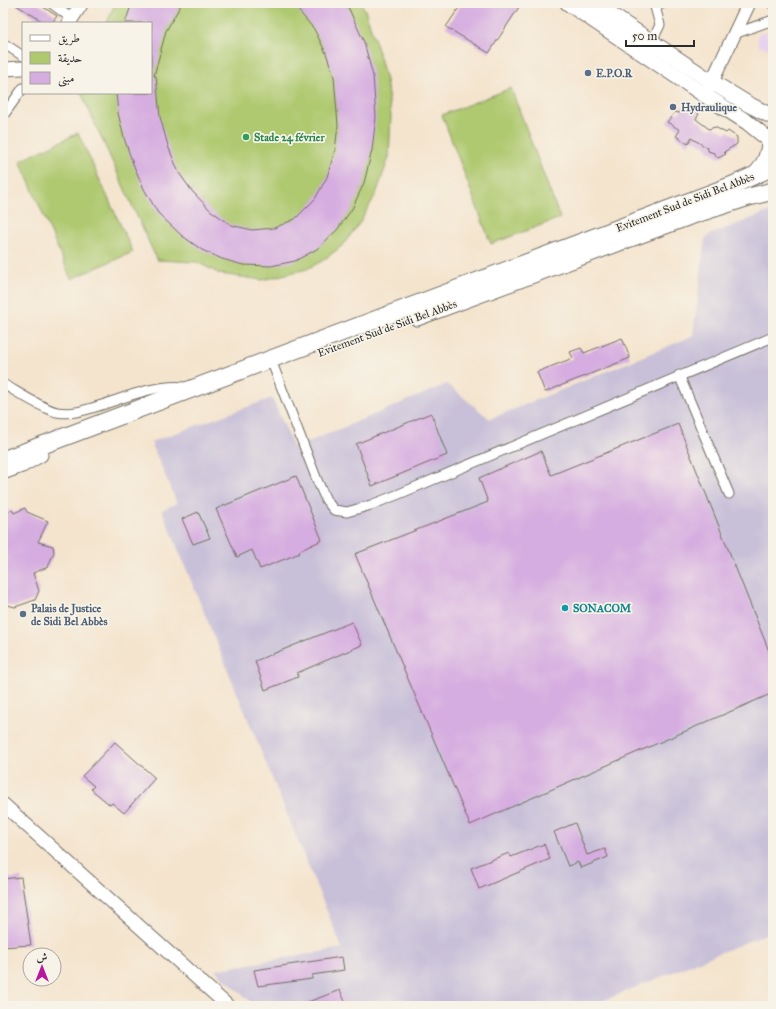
<svg xmlns="http://www.w3.org/2000/svg" width="776" height="1009" viewBox="0 0 776 1009" font-family="'IM FELL Great Primer',Amiri,serif">
  <rect width="100%" height="100%" fill="#f7f3e8"/>
  <filter id="ink" filterUnits="userSpaceOnUse"><feTurbulence type="fractalNoise" baseFrequency=".025" numOctaves="2"/><feDisplacementMap in="SourceGraphic" scale="8" xChannelSelector="R" yChannelSelector="G"/><feConvolveMatrix kernelMatrix="1 2 1 2 8 2 1 2 1" color-interpolation-filters="sRGB"/></filter>
  <filter id="wash" filterUnits="userSpaceOnUse"><feTurbulence type="fractalNoise" baseFrequency=".012" numOctaves="4" result="noise"/><feDisplacementMap in="SourceGraphic" scale="16" xChannelSelector="R" yChannelSelector="G"/><feGaussianBlur stdDeviation="0.9" result="paint"/><feColorMatrix in="noise" values="0 0 0 0 0 0 0 0 0 0 0 0 0 0 0 0 0 1.4 0 .05"/><feComposite in="paint" operator="in"/></filter>
  <g filter="url(#wash)">
    <rect width="100%" height="100%" fill="#f4e4cd"/>
    <polygon fill="#e7d2ef" points="773,30 773,50 758,46 758,34"/>
    <polygon fill="#c8bfd8" points="773,210 773,931 590,1006 255,1006 215,970 342,948 162,510 177,503 151,442 272,398 294,448 447,384 490,419 693,336 705,239 709,235"/>
    <g fill="#afc96f" stroke="#6d7a4d">
      <polygon points="115,3 361,3 365,10 378,50 386,80 391,116 389,157 376,194 359,224 342,246 322,261 307,269 262,280 220,274 197,262 157,260 81,93 151,93 151,23 107,23"/>
      <polygon points="511,88 560,218 491,244 442,115"/>
      <polygon points="78,133 133,252 71,279 20,161"/>
    </g>
    <g id="blocks">
      <g fill="#d6ade0">
        <polygon points="13,3 37,3 57,16 52,23 45,23"/>
        <polygon points="132,3 182,3 166,31 154,76 156,76 160,117 168,146 179,173 192,191 210,210 231,225 252,230 274,228 295,219 315,199 327,177 335,150 338,125 334,77 326,53 314,29 292,3 345,3 349,9 364,42 373,76 376,117 372,150 364,183 352,209 337,230 317,249 295,261 271,266 243,265 222,259 202,250 181,235 158,213 144,189 133,164 124,138 118,113 116,93 151,93 151,23 125,23"/>
        <polygon points="462,3 513,3 519,7 489,53 446,27"/>
        <polygon points="685,105 699,114 696,119 709,129 715,127 726,133 728,131 737,137 737,144 724,152 726,154 718,158 714,153 708,151 708,148 691,138 688,144 676,136 680,130 667,122 675,112 679,113"/>
        <polygon points="622,338 630,358 545,392 537,372 573,358 570,352 581,348 584,353"/>
        <polygon points="431,413 447,455 372,486 356,444"/>
        <polygon points="678,424 773,661 773,693 470,825 355,554 488,502 479,478 541,451 551,475"/>
        <polygon points="296,476 322,540 299,551 300,553 260,569 252,550 237,557 216,509"/>
        <polygon points="25,508 27,512 48,521 38,542 53,546 54,552 48,567 33,573 39,591 35,600 15,607 4,604 3,600 3,517 6,516 5,512 12,510 14,513"/>
        <polygon points="198,512 210,538 193,544 182,519"/>
        <polygon points="352,622 362,645 297,673 298,677 265,690 255,661"/>
        <polygon points="115,742 155,778 124,813 112,803 110,805 91,789 94,786 82,776"/>
        <polygon points="575,823 587,855 605,849 608,857 581,868 578,862 568,866 554,832"/>
        <polygon points="544,844 550,859 479,889 471,868 509,853 511,857"/>
        <polygon points="21,877 31,945 3,947 3,879"/>
        <polygon points="342,957 344,970 312,975 312,979 258,986 254,970"/>
        <polygon points="340,990 347,1006 300,1006 300,1005"/>
      </g>
    </g>
  </g>
  <g filter="url(#ink)">
    <use href="#blocks" fill-opacity="0" stroke="#716c64" stroke-width="1"/>
    <g fill="none" stroke-linecap="round" stroke-linejoin="round">
      <g stroke="#716c64" stroke-width="11">
        <g id="street">
          <polyline points="51,3 72,19"/>
          <polyline points="772,3 773,5"/>
          <polyline points="655,7 665,3"/>
          <polyline points="734,34 773,20"/>
          <polyline points="652,41 660,25 654,3"/>
          <polyline points="3,43 23,56"/>
          <polyline points="3,116 23,88"/>
          <polyline points="271,360 317,480 326,500 334,510 347,512 371,505 399,494 773,337"/>
          <polyline points="679,375 729,494"/>
          <path d="M3,384C16,391 43,409 57,412C74,415 89,409 105,404C129,396 158,384 185,387"/>
        </g>
      </g>
      <g stroke="#716c64" stroke-width="15">
        <g id="secondary">
          <polyline points="69,23 82,3"/>
          <polyline points="3,69 23,68"/>
          <polyline points="708,90 749,3"/>
          <polyline points="3,473 22,466 41,455"/>
          <polyline points="3,804 228,1006"/>
        </g>
      </g>
      <g stroke="#716c64" stroke-width="17">
        <g id="primary">
          <polyline points="568,3 706,96 747,122 773,143"/>
          <polyline points="593,3 712,82 748,104 773,117"/>
        </g>
      </g>
      <g stroke="#716c64" stroke-width="19">
        <g id="highway">
          <path d="M757,174C766,164 770,154 770,140"/>
          <polyline points="417,317 687,217 749,197 773,191"/>
          <polyline points="3,460 733,185 773,167"/>
        </g>
      </g>
      <use href="#street" stroke="#fff" stroke-width="9"/>
      <use href="#secondary" stroke="#fff" stroke-width="13"/>
      <use href="#primary" stroke="#fff" stroke-width="15"/>
      <use href="#highway" stroke="#fff" stroke-width="17"/>
    </g>
  </g>
  <g fill="#5c6f8a" stroke="#f7f3e8" stroke-width="1.5">
    <circle cx="588" cy="73" r="4"/>
    <circle cx="673" cy="107" r="4"/>
    <circle cx="23" cy="614" r="4"/>
  </g>
  <circle fill="#2e9e5b" stroke="#f7f3e8" stroke-width="1.5" cx="246" cy="137" r="4"/>
  <circle fill="#0f9aa8" stroke="#f7f3e8" stroke-width="1.5" cx="565" cy="608" r="4"/>
  <g text-anchor="middle" stroke-width="3.5" stroke-linejoin="round" paint-order="stroke">
    <g font-size="11" font-weight="bold" fill="#4e5e75" stroke="#f7f3e8" text-anchor="start">
      <text x="596" y="77">E.P.O.R</text>
      <text x="681" y="111">Hydraulique</text>
      <text x="31" y="612">Palais de Justice<tspan x="31" dy="13">de Sidi Bel Abbès</tspan></text>
    </g>
    <g font-size="11" font-weight="bold" fill="#27864d" stroke="#f7f3e8" text-anchor="start">
      <text x="254" y="141">Stade 24 février</text>
    </g>
    <g font-size="11" fill="#2b2b2b" stroke="#f7f3e8">
      <text transform="translate(685 202) rotate(-21)" y="4">Evitement Sud de Sidi Bel Abbès</text>
      <text transform="translate(387 328) rotate(-20)" y="4">Evitement Sud de Sidi Bel Abbès</text>
    </g>
    <g font-size="11" font-weight="bold" fill="#0d838f" stroke="#f7f3e8" text-anchor="start">
      <text x="573" y="612">SONACOM</text>
    </g>
  </g>
  <rect width="776" height="1009" fill="none" stroke="#f7f3e8" stroke-width="16"/>
  <rect x="22" y="22" width="130" height="72" fill="#f7f3e8" stroke="#a5a39c"/>
  <rect x="30" y="35" width="20" height="6" fill="#ffffff" stroke="#a5a39c"/>
  <text x="58" y="42" font-size="12" fill="#2b2b2b">طريق</text>
  <rect x="30" y="52" width="20" height="12" fill="#afc96f" stroke="#a5a39c"/>
  <text x="58" y="62" font-size="12" fill="#2b2b2b">حديقة</text>
  <rect x="30" y="72" width="20" height="12" fill="#d6ade0" stroke="#a5a39c"/>
  <text x="58" y="82" font-size="12" fill="#2b2b2b">مبنى</text>
  <g transform="translate(42 967)"><circle r="19" fill="#f7f3e8" stroke="#a5a39c"/>
  <path d="M0-3L7 15L0 10L-7 15Z" fill="#b5179e"/>
  <text y="-6" font-size="11" font-weight="bold" text-anchor="middle" fill="#2b2b2b">ش</text>
  </g>
  <path d="M626 40v6h68v-6" fill="none" stroke="#2b2b2b" stroke-width="2"/>
  <text x="632" y="40" font-size="12" fill="#2b2b2b" stroke="#f7f3e8" stroke-width="3" paint-order="stroke">50 m</text>
</svg>
